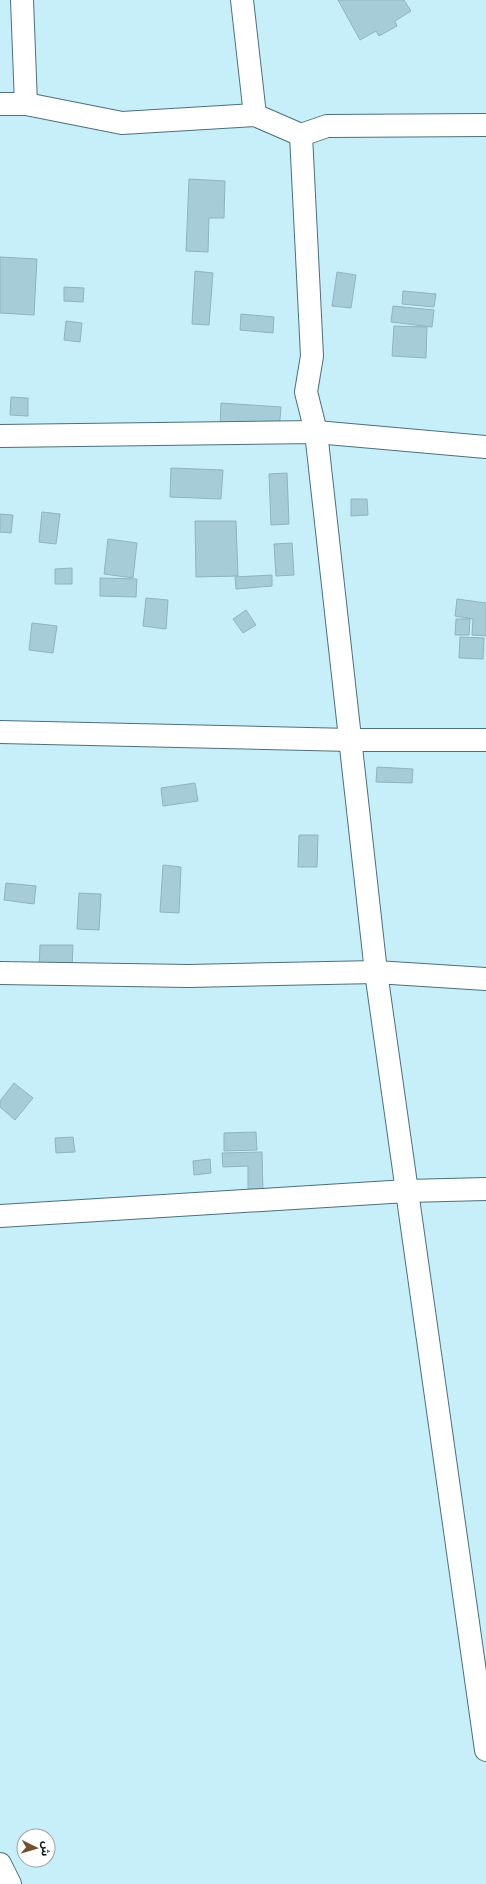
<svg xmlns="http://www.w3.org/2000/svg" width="486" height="1884" viewBox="0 0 486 1884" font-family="Commissioner,'Noto Sans Arabic',sans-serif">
  <rect width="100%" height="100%" fill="#c7effa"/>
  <g fill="#a6cdd7" stroke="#8eb4be">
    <polygon points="338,0 404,0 411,11 395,21 397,26 379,36 376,31 360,40"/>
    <polygon points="189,179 225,181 224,218 209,218 208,252 186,251"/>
    <polygon points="0,257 37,259 34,315 0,313"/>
    <polygon points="195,271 213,273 209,325 192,324"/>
    <polygon points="337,272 356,275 351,308 332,306"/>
    <polygon points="64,287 84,288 83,302 64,301"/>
    <polygon points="403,291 436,294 434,307 402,304"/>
    <polygon points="393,306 434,310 432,327 391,322"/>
    <polygon points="241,314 274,317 273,333 240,330"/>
    <polygon points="66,321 82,323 80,342 64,340"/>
    <polygon points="394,326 427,327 426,358 392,356"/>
    <polygon points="11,397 28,398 28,416 10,415"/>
    <polygon points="221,403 281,407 279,431 220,427"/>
    <polygon points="171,468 223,470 221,499 170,497"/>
    <polygon points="287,473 289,524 271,525 269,474"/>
    <polygon points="351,499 367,499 368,515 351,516"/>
    <polygon points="42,512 60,514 56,544 39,542"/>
    <polygon points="0,514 13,515 11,533 0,532"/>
    <polygon points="195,521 236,521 238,576 196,577"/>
    <polygon points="108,539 137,543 133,578 104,574"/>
    <polygon points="292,543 294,575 276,576 274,544"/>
    <polygon points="72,568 72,584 55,584 55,569"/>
    <polygon points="272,575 272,586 236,589 235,577"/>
    <polygon points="100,578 137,579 136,597 100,596"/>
    <polygon points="146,598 168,600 166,629 143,626"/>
    <polygon points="457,599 486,603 486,636 472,635 473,619 455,616"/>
    <polygon points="246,610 256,625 243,633 233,619"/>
    <polygon points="456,619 470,619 469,635 455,635"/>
    <polygon points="32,623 57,626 53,653 29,650"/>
    <polygon points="460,637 484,638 483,659 459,658"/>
    <polygon points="377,767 413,769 412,783 376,782"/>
    <polygon points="195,783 198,801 163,806 161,788"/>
    <polygon points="299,835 318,835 317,867 298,867"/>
    <polygon points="163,865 181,867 179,913 160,912"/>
    <polygon points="6,883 36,886 34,904 4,900"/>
    <polygon points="79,893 101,894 99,930 77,929"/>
    <polygon points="40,945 73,945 72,969 39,968"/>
    <polygon points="14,1083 33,1098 15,1120 0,1107 0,1101"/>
    <polygon points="256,1132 257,1150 224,1151 224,1133"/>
    <polygon points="73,1137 75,1152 56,1153 55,1138"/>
    <polygon points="262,1152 263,1193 248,1193 248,1166 223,1167 222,1153"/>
    <polygon points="210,1159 211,1173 194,1175 193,1161"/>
  </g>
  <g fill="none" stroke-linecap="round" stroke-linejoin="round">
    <g stroke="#4c7079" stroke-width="24">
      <g id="street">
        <polyline points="22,0 26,104"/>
        <polyline points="242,0 255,115"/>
        <polyline points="0,104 26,104 122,123 255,115 301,135 327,126 486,125"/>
        <polyline points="301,135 312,356 306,392 316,432 376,972 486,1750"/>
        <polyline points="0,436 316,432 486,447"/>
        <polyline points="0,732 351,740 486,740"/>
        <polyline points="0,973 189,976 376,972 486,979"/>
        <polyline points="0,1216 407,1191 486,1189"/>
        <polyline points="0,1864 10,1884"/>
      </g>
    </g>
    <use href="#street" stroke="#fff" stroke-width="22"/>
  </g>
  <g transform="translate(36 1848) rotate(95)"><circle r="19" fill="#ffffff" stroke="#9da3a5"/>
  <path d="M0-3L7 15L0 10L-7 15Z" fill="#74502a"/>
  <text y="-6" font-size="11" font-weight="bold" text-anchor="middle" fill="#0a191d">ش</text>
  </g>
</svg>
